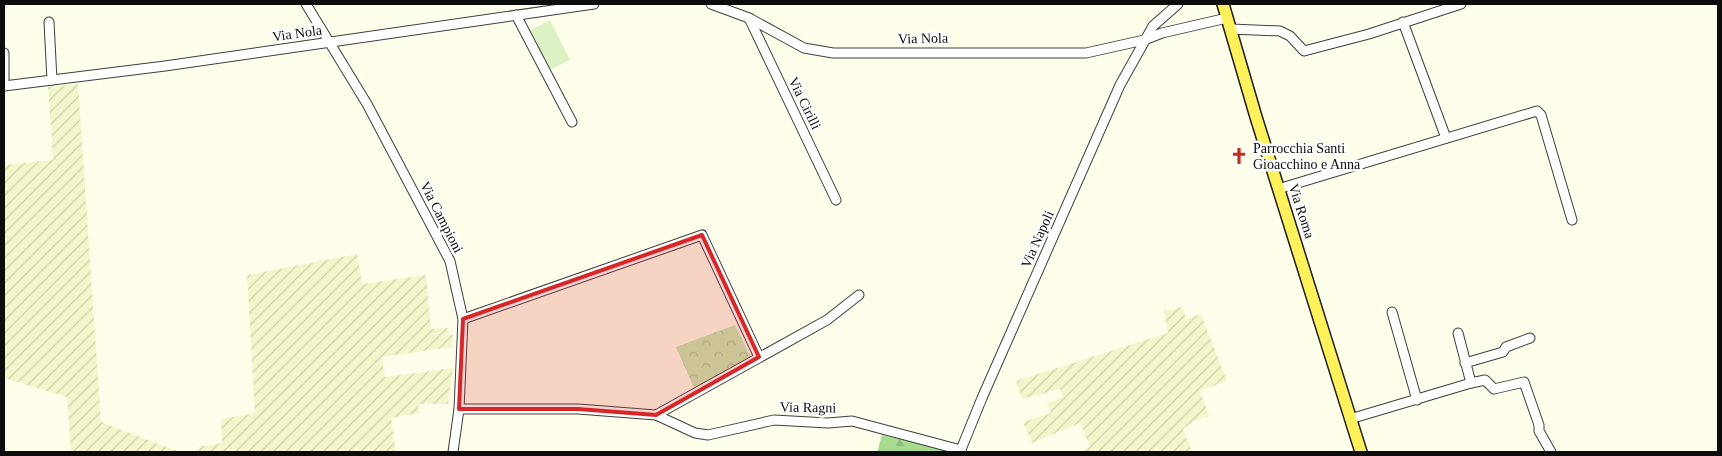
<svg xmlns="http://www.w3.org/2000/svg" width="1722" height="456" viewBox="0 0 1722 456" font-family="Georgia,serif">
  <defs>
    <pattern id="farmland-furrows" width="10" height="10" patternUnits="userSpaceOnUse" patternTransform="scale(1.25)"><rect width="10" height="10" fill="#f3f6ca"/><path d="M-1 1l2-2M0 10L10 0M9 11l2-2" fill="none" stroke="#cfd2ac"/></pattern>
    <pattern id="forest-firs" width="22" height="20" patternUnits="userSpaceOnUse" patternTransform="scale(1.25)"><rect width="22" height="20" fill="#a8dd91"/><path d="M5 1l3.5 6h-7zM16 11l3.5 6h-7z" fill="#8fbc7c"/></pattern>
    <pattern id="park-crowns" width="20" height="18" patternUnits="userSpaceOnUse" patternTransform="scale(1.25)"><rect width="20" height="18" fill="#c7ebb3"/><path d="M2 6a3 3 0 1 1 6 0M12 15a3 3 0 1 1 6 0" fill="none" stroke="#aac899"/></pattern>
  </defs>
  <rect width="100%" height="100%" fill="#fffeeb"/>
  <g fill="url(#farmland-furrows)">
    <polygon points="78,84 101,422 180,452 71,452 67,397 4,378 4,165 53,160 48,87"/>
    <polygon points="357,254 362,284 426,275 431,329 448,328 449,335 453,335 452,347 382,357 385,377 453,368 448,404 418,404 419,413 391,418 396,452 199,452 198,447 222,443 221,419 255,413 247,275"/>
    <polygon points="1182,307 1186,319 1201,314 1227,381 1200,391 1209,416 1193,422 1183,429 1192,452 1079,452 1090,447 1080,423 1032,443 1023,422 1051,413 1047,403 1063,397 1060,389 1022,399 1016,381 1168,333 1164,311"/>
  </g>
  <polygon fill="url(#forest-firs)" points="882,435 958,452 877,452"/>
  <polygon fill="url(#park-crowns)" points="735,325 752,360 696,392 676,347"/>
  <polygon fill="#dcf2c5" points="550,20 570,60 548,71 527,32"/>
  <g fill="none" stroke-linecap="round" stroke-linejoin="round">
    <g stroke="#3f3f3f" stroke-width="11">
      <g id="minor">
        <polyline points="306,4 367,104 450,261 463,319 459,409 453,452"/>
        <polyline points="711,4 749,18 804,48 833,53 1086,53 1144,40 1162,33 1227,18"/>
        <polyline points="516,15 572,122"/>
        <polyline points="749,18 836,200"/>
        <polyline points="49,22 52,80"/>
        <polyline points="1403,22 1446,138"/>
        <polyline points="1231,29 1280,31 1290,36 1304,51 1369,34 1461,4"/>
        <polyline points="4,86 165,66 594,4"/>
        <polyline points="4,86 4,53"/>
        <polyline points="1278,189 1537,111 1541,115 1572,220"/>
        <polyline points="1392,312 1417,400"/>
        <polyline points="463,319 702,235 759,357"/>
        <polyline points="1458,333 1471,383"/>
        <polyline points="1465,363 1503,352 1506,347 1530,338"/>
        <polyline points="459,409 578,409 656,415 827,320 859,295"/>
        <polyline points="656,415 695,433 708,435 774,420 828,423 852,421 961,450"/>
        <polyline points="1350,419 1471,383 1485,380 1494,389 1524,382 1539,425 1539,431 1551,452"/>
        <polyline points="960,452 982,398 1120,85 1153,26 1178,4"/>
      </g>
    </g>
    <g stroke="#1d1d1d" stroke-width="14">
      <polyline id="major" points="1223,4 1256,117 1361,452"/>
    </g>
    <use href="#minor" stroke="#fff" stroke-width="9"/>
    <use href="#major" stroke="#fff15b" stroke-width="11"/>
  </g>
  <path fill="#d62828" fill-opacity="0.2" stroke="#d62828" stroke-width="4" stroke-linejoin="round" d="M702,235L759,357L656,415L578,409H459L463,319Z"/>
  <defs>
    <g id="church-bare" transform="scale(1.35)"><path d="M-1.2-6h2.4v3.5h3.3v2.4h-3.3V6h-2.4V-.1h-3.3v-2.4h3.3Z" fill="#c42f1d" stroke="#fff" stroke-width="2.5" paint-order="stroke"/></g>
  </defs>
  <g fill-rule="evenodd">
    <use href="#church-bare" x="1239" y="156"/>
  </g>
  <g text-anchor="middle" stroke-width="5" stroke-linejoin="round" paint-order="stroke">
    <g font-size="14" fill="#0c0c0c" stroke="#fff">
      <text transform="translate(297 33) rotate(-8)" y="5">Via Nola</text>
      <text transform="translate(923 38) rotate(-1)" y="5">Via Nola</text>
      <text transform="translate(805 103) rotate(64)" y="5">Via Cirilli</text>
      <text transform="translate(1302 211) rotate(72)" y="5">Via Roma</text>
      <text transform="translate(442 217) rotate(63)" y="5">Via Campioni</text>
      <text transform="translate(1037 239) rotate(-66)" y="5">Via Napoli</text>
      <text transform="translate(808 407) rotate(1)" y="5">Via Ragni</text>
    </g>
    <g font-size="14" fill="#0c0c0c" stroke="#fff" text-anchor="start">
      <text x="1253" y="153">Parrocchia Santi<tspan x="1253" dy="16">Gioacchino e Anna</tspan></text>
    </g>
  </g>
  <rect width="1722" height="456" fill="none" stroke="#0c0c0c" stroke-width="10"/>
</svg>
